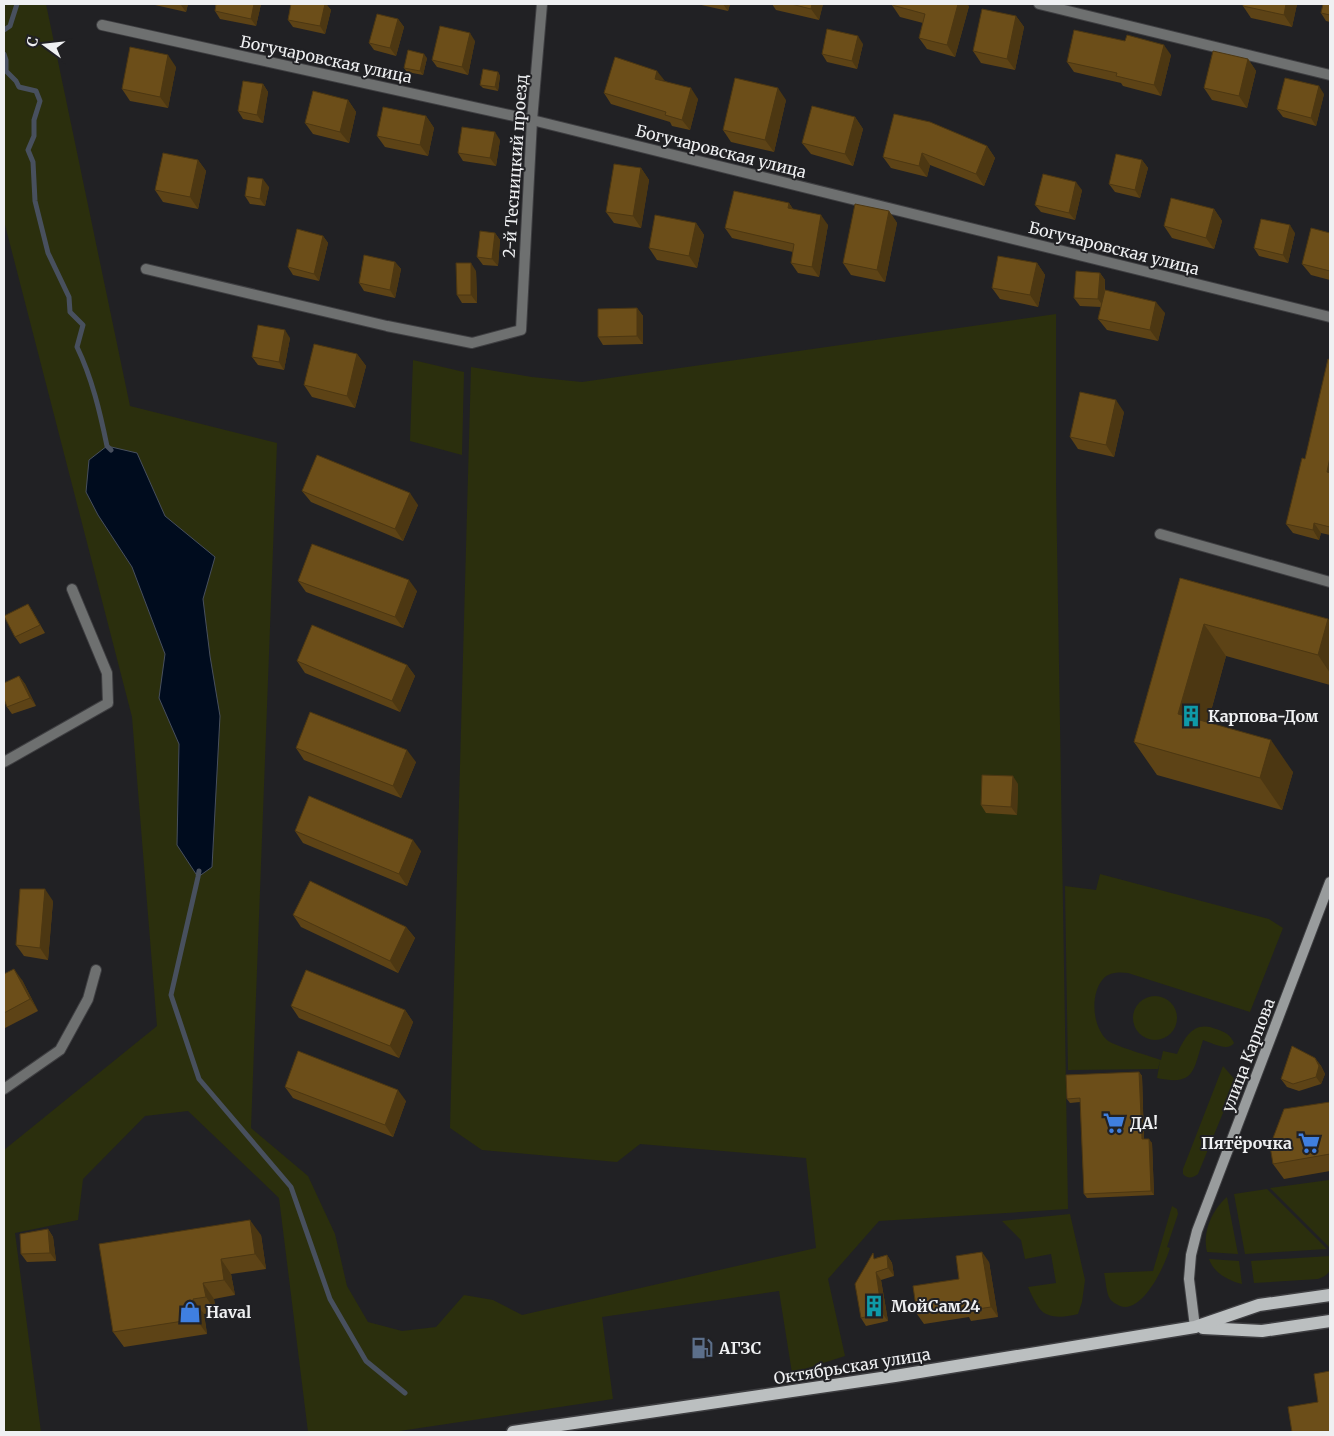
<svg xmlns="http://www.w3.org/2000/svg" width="1334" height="1436" viewBox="0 0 1334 1436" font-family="Merriweather,serif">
  <rect width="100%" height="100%" fill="#212124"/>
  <g fill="#2b2f0d" fill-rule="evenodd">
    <path d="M4,4H46L130,406L277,443L251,1128L308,1176L335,1234L347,1286L368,1322L402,1331L436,1327L464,1295L493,1300L522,1315L816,1248L806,1158L640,1144L617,1162L482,1150L450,1128L471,367L532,377L582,382L1056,314V483L1068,1209L879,1221L828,1279L845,1356L792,1373L779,1291L602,1317L613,1399L393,1432H308L279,1198L188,1111L145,1116L83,1179L78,1220L15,1233L41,1432H4V1150L157,1026L132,717L4,221ZM137,453L165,516L215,557L203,599L210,656L220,716L212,867L177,845L179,744L159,698L165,654L132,567L98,515L86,492Z"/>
    <polygon points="413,360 464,372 462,455 410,441"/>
    <path d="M1100,874L1269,919L1283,928L1250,1012L1128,973C1120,972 1109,972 1103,979C1090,994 1092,1026 1107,1040C1114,1046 1150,1056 1161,1060L1163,1051L1177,1054C1185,1037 1194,1020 1216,1029C1225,1032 1230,1034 1234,1043C1228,1052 1212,1043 1203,1040C1193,1071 1195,1086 1157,1078L1160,1061L1158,1069L1068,1070L1065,886L1096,890Z"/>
    <circle cx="1155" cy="1018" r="22"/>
    <path d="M1223,1066L1236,1081L1198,1174C1193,1178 1187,1179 1183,1174V1169Z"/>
    <polygon points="1329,1180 1330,1248 1270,1188"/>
    <polygon points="1267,1189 1327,1249 1245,1254 1234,1194"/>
    <path d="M1227,1197L1238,1254L1207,1252C1202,1232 1212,1210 1227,1197Z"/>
    <path d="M1172,1206L1177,1209L1178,1214L1167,1247L1170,1248C1165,1265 1143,1314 1120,1306C1116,1304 1112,1302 1110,1299C1106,1293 1106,1280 1104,1273L1153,1271Z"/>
    <path d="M1070,1214L1085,1280L1082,1302L1078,1314C1066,1317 1048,1320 1039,1308C1035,1302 1031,1294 1028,1287L1056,1283L1051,1254L1025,1259L1021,1240L1002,1221Z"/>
    <path d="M1330,1256C1330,1270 1332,1274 1318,1279L1254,1283L1251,1261Z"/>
    <path d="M1209,1259L1239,1261L1242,1284C1227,1280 1214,1273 1209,1259Z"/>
  </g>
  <polygon fill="#000c1e" stroke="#48505e" points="107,446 137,453 165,516 215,557 203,599 210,656 220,716 212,867 198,877 177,845 179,744 159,698 165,654 132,567 98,515 86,492 89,460"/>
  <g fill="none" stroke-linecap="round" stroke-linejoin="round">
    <g stroke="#48505e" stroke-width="5">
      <polyline points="4,30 10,26 17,4"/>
      <path d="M4,54L6,60V71L16,81L19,87L36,91L40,101L34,120V136L28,150L33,162L35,201L48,253L69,297L70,312L83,325L77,347C92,378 100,412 107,446L111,450"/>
      <polyline points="199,871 198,877 171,995 199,1079 291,1187 330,1299 366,1361 405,1393"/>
    </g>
    <g stroke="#3e3e41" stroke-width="12">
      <g id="minor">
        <polyline points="1039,4 1330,75"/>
        <polyline points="102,25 532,120 1330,317"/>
        <polyline points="146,269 387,326 472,343 521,330 532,120 542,4"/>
        <polyline points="1160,534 1330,582"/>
        <polyline points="4,762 108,703 107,673 72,589"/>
        <polyline points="4,1089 60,1050 88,999 96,970"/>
      </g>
    </g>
    <g stroke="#3e3e41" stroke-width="12">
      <polyline id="secondary" points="1195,1327 1189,1279 1191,1255 1197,1231 1330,882"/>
    </g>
    <g stroke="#3e3e41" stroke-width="15">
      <g id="primary">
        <polyline points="1203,1328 1262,1331 1330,1321"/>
        <polyline points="513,1432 895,1376 1195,1327 1259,1305 1330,1295"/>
      </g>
    </g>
    <use href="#minor" stroke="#6e7070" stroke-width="10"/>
    <use href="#secondary" stroke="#999c9d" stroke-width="10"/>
    <use href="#primary" stroke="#bbbfc0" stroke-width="12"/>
  </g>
  <g fill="#5d4316">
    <polygon points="154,4 188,4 186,12 155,5"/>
    <polygon points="216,4 261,4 256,26 220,19 215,11"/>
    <polygon points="291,4 326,4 331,10 325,34 293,27 288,20"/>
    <polygon points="697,4 730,4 728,11"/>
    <polygon points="772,4 823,4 819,20 776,10"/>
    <polygon points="1243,4 1297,4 1292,27 1251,18 1243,6"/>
    <polygon points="1330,4 1330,22 1326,21 1321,13"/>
    <polygon points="892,5 969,6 955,57 927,49 919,38 923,23 900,17"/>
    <polygon points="1016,16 1024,27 1015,70 981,63 973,51"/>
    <polygon points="398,19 404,27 396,56 374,50 369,43"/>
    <polygon points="475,41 468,75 437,67 432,60"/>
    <polygon points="863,44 857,69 827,62 822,54"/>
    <polygon points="1171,55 1161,96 1123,86 1121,83 1074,72 1067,62"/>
    <polygon points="427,58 423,75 407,72 404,68"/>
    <polygon points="1248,59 1256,71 1247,108 1212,100 1204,88"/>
    <polygon points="176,67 168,108 130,101 122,89"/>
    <polygon points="498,72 500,76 498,91 483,88 480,85"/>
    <polygon points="665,81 698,99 690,130 672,126 670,122 611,104 604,93"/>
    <polygon points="263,84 268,92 263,123 243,119 238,111"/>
    <polygon points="1324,94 1316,126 1283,117 1277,109"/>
    <polygon points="348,100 356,112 349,143 313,134 305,123"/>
    <polygon points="786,100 774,152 731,142 723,130"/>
    <polygon points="426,116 434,128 428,156 385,147 377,136"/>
    <polygon points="855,117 863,129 853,166 811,154 802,143"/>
    <polygon points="500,140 496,166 463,161 458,153"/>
    <polygon points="987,146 995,158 984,186 930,165 927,177 891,168 883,157"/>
    <polygon points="198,160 206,171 198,209 163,202 155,190"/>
    <polygon points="1142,160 1148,168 1140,198 1115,192 1109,184"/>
    <polygon points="641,168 649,180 641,228 614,223 606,212"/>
    <polygon points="269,187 265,206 250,204 245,196"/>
    <polygon points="1082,190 1075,220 1041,212 1035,205"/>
    <polygon points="789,203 793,209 828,225 819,277 798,273 791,263 793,252 732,238 725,228"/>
    <polygon points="1214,209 1222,221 1214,249 1172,238 1164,226"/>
    <polygon points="889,211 897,223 885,282 851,275 843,263"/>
    <polygon points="696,223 704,235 697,268 657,260 649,248"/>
    <polygon points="495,233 500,240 498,266 483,265 477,257"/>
    <polygon points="1295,233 1288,263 1259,256 1254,248"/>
    <polygon points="1330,233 1330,280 1311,275 1302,264"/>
    <polygon points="323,236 328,243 319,281 293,275 288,267"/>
    <polygon points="395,262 401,269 395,298 364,291 359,283"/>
    <polygon points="1037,263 1045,275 1038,307 1000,299 992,288"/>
    <polygon points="476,271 477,303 462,303 457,295"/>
    <polygon points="1100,273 1105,280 1105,290 1165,313 1158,341 1107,330 1098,319 1101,307 1080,306 1074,298"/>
    <polygon points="637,308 643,316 643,344 603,345 598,337"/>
    <polygon points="290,338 284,370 258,365 252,357"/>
    <polygon points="357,354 366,366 355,408 312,397 304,385"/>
    <polygon points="1330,360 1330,535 1321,533 1319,540 1293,533 1286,524 1305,459"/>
    <polygon points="1124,412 1114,457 1078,449 1070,437"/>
    <polygon points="302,491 418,505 403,541 311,502"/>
    <polygon points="1180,578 1328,619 1330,622 1330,685 1226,656 1208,722 1293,772 1282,810 1157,775 1134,742"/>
    <polygon points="298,581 417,591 403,628 306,592"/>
    <polygon points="28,604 33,612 45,633 20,644 15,637"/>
    <polygon points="297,661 407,665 415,676 400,712 305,673"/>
    <polygon points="19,676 25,684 36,706 12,714 7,707"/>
    <polygon points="296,748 416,762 401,798 304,760"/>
    <polygon points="1018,784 1017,815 986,813 981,805"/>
    <polygon points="295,831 421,851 407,886 303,843"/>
    <polygon points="53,901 48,960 24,956 16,945"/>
    <polygon points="293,915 406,927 415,938 398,973 301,927"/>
    <polygon points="4,974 22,980 38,1011 5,1028 4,1027"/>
    <polygon points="291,1006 405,1010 413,1022 399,1058 299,1018"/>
    <polygon points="1315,1058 1321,1066 1325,1074 1321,1084 1299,1091 1287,1087 1281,1079"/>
    <polygon points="1139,1072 1142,1076 1144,1139 1152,1143 1154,1195 1087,1198 1084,1194 1080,1102 1070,1103 1067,1099"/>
    <polygon points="285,1087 406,1101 393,1137 293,1098"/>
    <polygon points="1330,1102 1330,1171 1284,1179 1273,1164"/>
    <polygon points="48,1229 53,1237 56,1261 27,1262 21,1254"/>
    <polygon points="261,1235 266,1269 231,1274 235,1295 214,1299 216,1312 204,1314 207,1334 124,1347 113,1332 99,1244"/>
    <polygon points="887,1255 892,1263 894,1276 881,1280 888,1321 866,1326 861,1318 876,1258"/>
    <polygon points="989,1262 998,1317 971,1321 969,1317 924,1324 917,1314 959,1279"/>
  </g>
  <g fill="#4c3712">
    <polygon points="181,4 188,4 186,12 181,5"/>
    <polygon points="254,4 261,4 256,26 251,19"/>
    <polygon points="325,4 326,4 331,10 325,34 320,26"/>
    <polygon points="723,4 730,4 728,11"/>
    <polygon points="812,4 823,4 819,20 811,9"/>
    <polygon points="958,4 967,4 969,6 955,57 947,45"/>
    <polygon points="1286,4 1297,4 1292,27 1284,15"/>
    <polygon points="1016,16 1024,27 1015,70 1007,59"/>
    <polygon points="398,19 404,27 396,56 390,48"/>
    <polygon points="470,33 475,41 468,75 462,67"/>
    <polygon points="858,36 863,44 857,69 852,61"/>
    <polygon points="1164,45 1171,55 1161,96 1154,85"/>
    <polygon points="424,54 427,58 423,75 420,71"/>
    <polygon points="168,55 176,67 168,108 160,97"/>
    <polygon points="1248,59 1256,71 1247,108 1239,96"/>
    <polygon points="657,71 665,81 655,79"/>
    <polygon points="498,72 500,76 498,91 495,87"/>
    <polygon points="263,84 268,92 263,123 257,115"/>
    <polygon points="1319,86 1324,94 1316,126 1311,118"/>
    <polygon points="691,88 698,99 690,130 682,120"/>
    <polygon points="778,88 786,100 774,152 765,140"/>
    <polygon points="348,100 356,112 349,143 340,132"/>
    <polygon points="426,116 434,128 428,156 420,145"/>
    <polygon points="855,117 863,129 853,166 845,154"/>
    <polygon points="495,132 500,140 496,166 490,158"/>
    <polygon points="987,146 995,158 984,186 976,174"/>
    <polygon points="922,153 930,165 927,177 919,166"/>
    <polygon points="198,160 206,171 198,209 190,197"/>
    <polygon points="1142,160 1148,168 1140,198 1135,190"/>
    <polygon points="641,168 649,180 641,228 633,216"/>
    <polygon points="263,179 269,187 265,206 260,199"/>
    <polygon points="1076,182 1082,190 1075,220 1069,213"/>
    <polygon points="789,203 796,214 788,208"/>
    <polygon points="1214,209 1222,221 1214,249 1206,238"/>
    <polygon points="889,211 897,223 885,282 877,270"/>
    <polygon points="821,215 828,225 819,277 812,267"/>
    <polygon points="696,223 704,235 697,268 689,256"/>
    <polygon points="1290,225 1295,233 1288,263 1283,255"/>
    <polygon points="495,233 500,240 498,266 492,259"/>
    <polygon points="323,236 328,243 319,281 314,274"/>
    <polygon points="395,262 401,269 395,298 390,290"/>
    <polygon points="471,263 476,271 477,303 471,295"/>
    <polygon points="1037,263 1045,275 1038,307 1030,295"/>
    <polygon points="1100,273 1105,280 1104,307 1098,299"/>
    <polygon points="1156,302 1165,313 1158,341 1150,330"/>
    <polygon points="637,308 643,316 643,344 637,336"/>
    <polygon points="285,330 290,338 284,370 279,362"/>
    <polygon points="357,354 366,366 355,408 347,396"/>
    <polygon points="1116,400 1124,412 1114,457 1106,445"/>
    <polygon points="1330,457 1330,477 1327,472"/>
    <polygon points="410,493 418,505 403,541 395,529"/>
    <polygon points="1314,523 1321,533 1319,540 1313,530"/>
    <polygon points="409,580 417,591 403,628 395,617"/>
    <polygon points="1328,619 1330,622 1330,673 1318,655"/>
    <polygon points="1204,624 1226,656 1201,747 1178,714"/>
    <polygon points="407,665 415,676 400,712 392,701"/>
    <polygon points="19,676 25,684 36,706 30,698"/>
    <polygon points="1271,740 1293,772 1282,810 1260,778"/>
    <polygon points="407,750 416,762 401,798 393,786"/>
    <polygon points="1013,776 1018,784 1017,815 1011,807"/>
    <polygon points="413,840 421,851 407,886 399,874"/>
    <polygon points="45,889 53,901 48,960 40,948"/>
    <polygon points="406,927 415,938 398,973 390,961"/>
    <polygon points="14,969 22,980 38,1011 30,999"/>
    <polygon points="405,1010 413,1022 399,1058 390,1046"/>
    <polygon points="1315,1058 1321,1066 1325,1074 1321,1084 1316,1077"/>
    <polygon points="1139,1072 1142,1076 1144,1143 1142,1139"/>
    <polygon points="398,1090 406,1101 393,1137 385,1125"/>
    <polygon points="1149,1139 1152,1143 1154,1195 1151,1191"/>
    <polygon points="250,1220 261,1235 266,1269 255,1254"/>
    <polygon points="48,1229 53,1237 56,1261 50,1253"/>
    <polygon points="982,1252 989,1262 998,1317 991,1307"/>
    <polygon points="887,1255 892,1263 894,1276 888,1268"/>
    <polygon points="221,1259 231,1274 235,1295 224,1280"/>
    <polygon points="876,1272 881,1280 888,1321 882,1313"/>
    <polygon points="203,1283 214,1299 216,1312 206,1297"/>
    <polygon points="193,1299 204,1314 207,1334 196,1319"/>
  </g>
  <g fill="#6c4e19" stroke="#4c3712">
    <polygon points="216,4 254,4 251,19 215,11"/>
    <polygon points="291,4 325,4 320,26 288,20"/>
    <polygon points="791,4 812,4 811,9"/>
    <polygon points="892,4 958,4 947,45 919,38 925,14 892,5"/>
    <polygon points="1243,4 1286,4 1284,15 1243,6"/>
    <polygon points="1323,4 1330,4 1330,15 1321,13"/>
    <polygon points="982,9 1016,16 1007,59 973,51"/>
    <polygon points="377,14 398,19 390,48 369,43"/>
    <polygon points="440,26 470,33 462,67 432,60"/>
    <polygon points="827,29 858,36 852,61 822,54"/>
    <polygon points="1074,30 1125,41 1127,35 1164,45 1154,85 1116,76 1117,73 1067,62"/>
    <polygon points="130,47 168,55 160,97 122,89"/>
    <polygon points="408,50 424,54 420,71 404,68"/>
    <polygon points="1213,51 1248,59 1239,96 1204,88"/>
    <polygon points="615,57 657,71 655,79 691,88 682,120 665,115 666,112 604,93"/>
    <polygon points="483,69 498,72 495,87 480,85"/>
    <polygon points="735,78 778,88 765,140 723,130"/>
    <polygon points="1285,78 1319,86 1311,118 1277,109"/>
    <polygon points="243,81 263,84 257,115 238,111"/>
    <polygon points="313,91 348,100 340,132 305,123"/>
    <polygon points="812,106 855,117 845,154 802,143"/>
    <polygon points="383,107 426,116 420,145 377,136"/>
    <polygon points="894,114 930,122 987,146 976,174 922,153 919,166 883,157"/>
    <polygon points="462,127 495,132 490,158 458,153"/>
    <polygon points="163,153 198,160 190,197 155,190"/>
    <polygon points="1116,154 1142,160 1135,190 1109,184"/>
    <polygon points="614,164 641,168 633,216 606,212"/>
    <polygon points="1043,174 1076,182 1069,213 1035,205"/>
    <polygon points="248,177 263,179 260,199 245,196"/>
    <polygon points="734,191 789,203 788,208 821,215 812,267 791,263 794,244 725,228"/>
    <polygon points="1171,198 1214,209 1206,238 1164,226"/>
    <polygon points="855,204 889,211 877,270 843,263"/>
    <polygon points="655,215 696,223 689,256 649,248"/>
    <polygon points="1261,219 1290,225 1283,255 1254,248"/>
    <polygon points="1311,228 1330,233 1330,271 1302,264"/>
    <polygon points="297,229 323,236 314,274 288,267"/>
    <polygon points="480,231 495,233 492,259 477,257"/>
    <polygon points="364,255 395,262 390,290 359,283"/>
    <polygon points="998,256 1037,263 1030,295 992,288"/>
    <polygon points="456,263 471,263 471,295 457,295"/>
    <polygon points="1076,271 1100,273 1098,299 1074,298"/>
    <polygon points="1105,290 1156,302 1150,330 1098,319"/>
    <polygon points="637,308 637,336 598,337 598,309"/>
    <polygon points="258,325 285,330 279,362 252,357"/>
    <polygon points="314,344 357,354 347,396 304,385"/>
    <polygon points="1328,359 1330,360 1330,457 1327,472 1330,473 1330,527 1314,523 1313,530 1286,524 1302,458 1305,459"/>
    <polygon points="1080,392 1116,400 1106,445 1070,437"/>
    <polygon points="317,455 410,493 395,529 302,491"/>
    <polygon points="312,544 409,580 395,617 298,581"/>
    <polygon points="1180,578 1328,619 1318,655 1204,624 1178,714 1271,740 1260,778 1134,742"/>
    <polygon points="28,604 40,625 15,637 4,616"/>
    <polygon points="312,625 407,665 392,701 297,661"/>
    <polygon points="19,676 30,698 7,707 4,699 4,683"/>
    <polygon points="310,712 407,750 393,786 296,748"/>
    <polygon points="982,775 1013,776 1011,807 981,805"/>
    <polygon points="309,796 413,840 399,874 295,831"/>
    <polygon points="310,881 406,927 390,961 293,915"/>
    <polygon points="20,889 45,889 40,948 16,945"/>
    <polygon points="14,969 30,999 4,1013 4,974"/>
    <polygon points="306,970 405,1010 390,1046 291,1006"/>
    <polygon points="1292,1046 1315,1058 1319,1066 1316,1077 1293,1084 1281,1079"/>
    <polygon points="298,1051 398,1090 385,1125 285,1087"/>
    <polygon points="1139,1072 1142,1139 1149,1139 1151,1191 1084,1194 1080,1098 1067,1099 1066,1075"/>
    <polygon points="1330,1102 1330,1154 1273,1164 1270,1146 1284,1109"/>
    <polygon points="250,1220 255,1254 221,1259 224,1280 203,1283 206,1297 193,1299 196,1319 113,1332 99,1244"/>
    <polygon points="48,1229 50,1253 21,1254 20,1234"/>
    <polygon points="982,1252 991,1307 964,1311 963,1307 917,1314 913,1286 959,1279 956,1256"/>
    <polygon points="873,1253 874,1259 887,1255 888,1268 876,1272 882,1313 861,1318 855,1284"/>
    <polygon points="1330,1371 1330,1432 1292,1432 1288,1407 1318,1402 1314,1374"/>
  </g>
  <defs>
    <g id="building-bare" transform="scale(1.725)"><path d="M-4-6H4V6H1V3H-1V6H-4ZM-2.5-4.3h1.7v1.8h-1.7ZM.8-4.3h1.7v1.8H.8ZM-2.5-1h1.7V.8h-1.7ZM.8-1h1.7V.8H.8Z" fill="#0f9aa8" stroke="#212124" stroke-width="2.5" paint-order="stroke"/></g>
    <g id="supermarket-bare" transform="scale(1.725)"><path d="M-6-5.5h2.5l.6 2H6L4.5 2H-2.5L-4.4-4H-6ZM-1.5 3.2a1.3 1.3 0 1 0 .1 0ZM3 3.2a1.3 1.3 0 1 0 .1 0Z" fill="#3f7fe0" stroke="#212124" stroke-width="2.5" paint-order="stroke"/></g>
    <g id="shop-bare" transform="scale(1.725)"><path d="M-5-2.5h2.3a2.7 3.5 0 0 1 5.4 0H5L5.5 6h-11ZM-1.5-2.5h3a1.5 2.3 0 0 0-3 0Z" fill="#3f7fe0" stroke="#212124" stroke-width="2.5" paint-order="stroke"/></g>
    <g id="fuel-bare" transform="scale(1.725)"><path d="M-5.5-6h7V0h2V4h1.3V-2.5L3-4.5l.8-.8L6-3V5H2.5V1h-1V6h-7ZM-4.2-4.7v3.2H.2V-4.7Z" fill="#5c6f8a" stroke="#212124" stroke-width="2.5" paint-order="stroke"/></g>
  </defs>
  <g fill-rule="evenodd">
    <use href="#building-bare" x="1191" y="716"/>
    <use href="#supermarket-bare" x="1114" y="1123"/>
    <use href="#supermarket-bare" x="1309" y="1143"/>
    <use href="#building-bare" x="874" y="1306"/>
    <use href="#shop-bare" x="190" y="1312"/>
    <use href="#fuel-bare" x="702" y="1348"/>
  </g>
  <g text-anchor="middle" stroke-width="4" stroke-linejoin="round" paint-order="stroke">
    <g font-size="16" fill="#eff0f2" stroke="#212124">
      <text transform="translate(326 59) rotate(12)" y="6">Богучаровская улица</text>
      <text transform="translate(721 151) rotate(14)" y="6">Богучаровская улица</text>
      <text transform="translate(515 166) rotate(-86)" y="6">2-й Тесницкий проезд</text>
      <text transform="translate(1114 248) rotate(14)" y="6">Богучаровская улица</text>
      <text transform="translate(1248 1055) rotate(-69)" y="6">улица Карпова</text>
      <text transform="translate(852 1366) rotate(-9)" y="6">Октябрьская улица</text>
    </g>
    <g font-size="16" font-weight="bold" fill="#eff0f2" stroke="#212124" text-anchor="start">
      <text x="1208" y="722">Карпова-Дом</text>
      <text x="1130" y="1129">ДА!</text>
      <text x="1292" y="1149" text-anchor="end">Пятёрочка</text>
      <text x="891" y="1312">МойСам24</text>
      <text x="206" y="1318">Haval</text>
      <text x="719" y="1354">АГЗС</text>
    </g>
  </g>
  <rect width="1334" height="1436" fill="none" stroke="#eff0f2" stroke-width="10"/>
  <g transform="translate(45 45) rotate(285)" stroke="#212124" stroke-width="4" paint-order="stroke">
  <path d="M0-4L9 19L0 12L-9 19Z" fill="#eff0f2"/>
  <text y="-8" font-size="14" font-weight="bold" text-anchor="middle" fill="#eff0f2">С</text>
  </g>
</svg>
